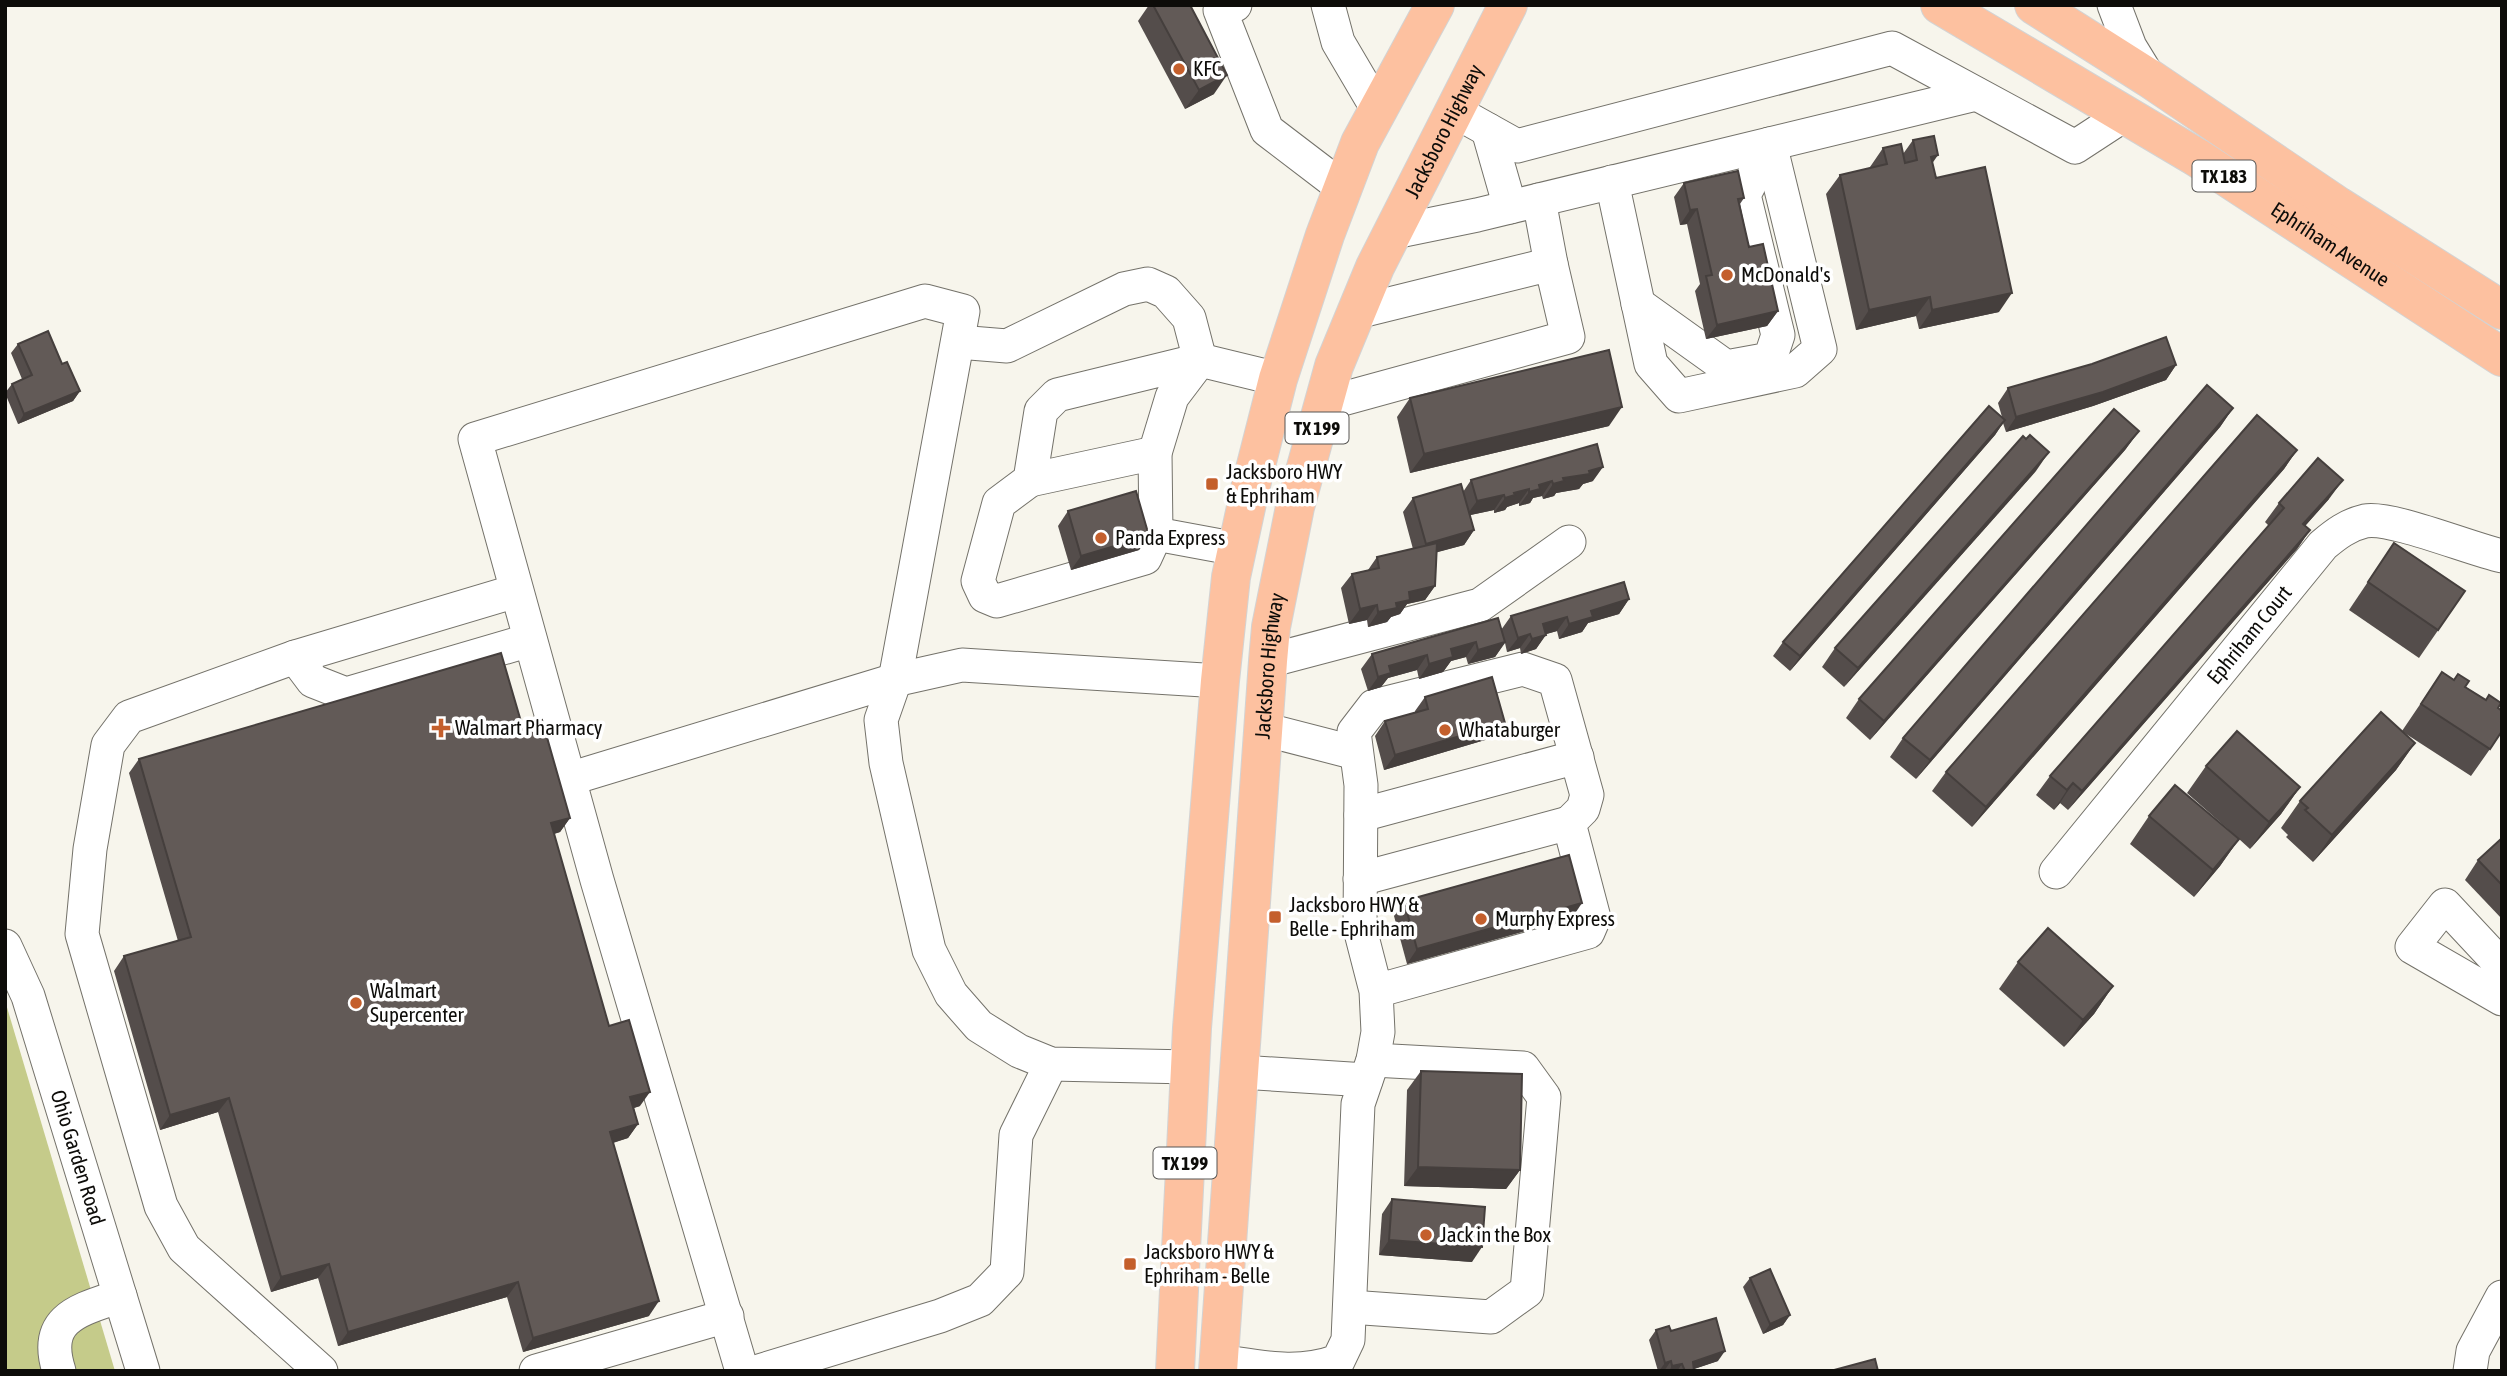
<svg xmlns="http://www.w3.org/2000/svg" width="2507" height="1376" viewBox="0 0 2507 1376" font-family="'Asap Condensed',sans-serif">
  <rect width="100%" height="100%" fill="#f7f5ec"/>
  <polygon fill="#c5cb8a" points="5,1002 6,1004 115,1371 5,1371"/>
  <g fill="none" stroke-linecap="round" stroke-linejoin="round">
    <g stroke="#74726a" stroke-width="35">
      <g id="minor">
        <polyline points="1235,5 1220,10 1267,130 1343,188"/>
        <polyline points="1328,5 1338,42 1378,110"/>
        <polyline points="2114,5 2130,47 2149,78"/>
        <polyline points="1456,112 1517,146 1892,48 2075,147 2124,115"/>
        <polyline points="1488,130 1510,207"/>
        <polyline points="1612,182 1651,364 1679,396 1795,371 1820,349 1770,144"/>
        <polyline points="1539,200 1551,264"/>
        <polyline points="1394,232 1477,215 1976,94"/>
        <polyline points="1638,304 1726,367 1770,359 1778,335 1744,195 1770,144"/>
        <polyline points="958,342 1007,346 1124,289 1148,284 1166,292 1189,318 1200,360"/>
        <polyline points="1200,360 1172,397 1155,453 1156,534 1145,558 997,601 985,596 978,581 999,503 1030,480 1041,411 1057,395 1200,360 1278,379"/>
        <polyline points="1324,404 1568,337 1551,264 1357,312"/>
        <polyline points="1030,480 1155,453"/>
        <polyline points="1156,534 1237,549"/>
        <polyline points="295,657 313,681 346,694 530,640"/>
        <polyline points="1268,661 1480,605 1569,542"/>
        <polyline points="1263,729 1356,753"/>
        <polyline points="569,779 895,680 962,665 1220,681"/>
        <polyline points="1361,815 1577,757"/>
        <path id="s1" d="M2056,872L2323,545C2336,534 2348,525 2365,521C2391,516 2470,549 2502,556"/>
        <polyline points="1360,879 1569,823"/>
        <path id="s2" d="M5,946L28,996L143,1371"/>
        <polyline points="2502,966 2445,905 2412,947 2502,999"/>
        <polyline points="1240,1072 1366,1080"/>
        <polyline points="1350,1307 1491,1317 1527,1291 1544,1097 1523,1068 1373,1060"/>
        <path d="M1219,1361C1262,1367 1296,1376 1338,1361L1348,1340L1358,1104L1373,1060L1378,1032L1376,991L1360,929L1361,785L1354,732L1374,706L1523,669L1555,680L1587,795L1583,809L1569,823L1594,918L1588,932L1376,991"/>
        <path d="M59,1371C42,1318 79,1310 120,1296"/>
        <polyline points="321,1371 184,1248 161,1206 82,934 90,849 108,745 129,717 295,657 516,591"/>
        <polyline points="536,1371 727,1316"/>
        <polyline points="742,1371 597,880 475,439 925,301 963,311 895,680 881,720 886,763 929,950 951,994 979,1026 1019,1051 1051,1064 1190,1067"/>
        <polyline points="759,1371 940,1316 980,1300 1007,1272 1016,1135 1051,1064"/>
        <polyline points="2470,1371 2473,1351 2502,1297"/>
      </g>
    </g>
    <g stroke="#d3d3d3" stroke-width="40">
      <g id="major">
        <path id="s3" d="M1940,5L2196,157L2502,357"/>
        <polyline points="2034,5 2149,78 2338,206 2502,310"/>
        <polyline points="1175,1371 1192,1028 1220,681 1231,577 1250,489 1278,379 1325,235 1360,143 1435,5"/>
        <path id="s4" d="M1218,1371L1268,661L1271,627L1295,507L1334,366L1375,267L1508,5"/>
      </g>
    </g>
    <use href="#minor" stroke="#fff" stroke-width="33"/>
    <use href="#major" stroke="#fdc1a0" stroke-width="38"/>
  </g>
  <g fill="#544d4b">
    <polygon points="1149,5 1190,5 1214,94 1185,109 1138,21"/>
    <polygon points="1913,140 1932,163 1936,178 1999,312 1919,329 1916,316 1856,330 1826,194 1840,175 1870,168 1870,167 1883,148 1903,154"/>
    <polygon points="1684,183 1744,198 1740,204 1749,247 1778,311 1767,326 1706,339 1695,291 1700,284 1687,224 1680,225 1674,197"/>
    <polygon points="18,344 62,364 80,391 73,401 18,424 5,393 12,384 22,379 11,353"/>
    <polygon points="2176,365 2166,380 2093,406 2006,432 2003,423 1995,435 1790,671 1773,656 1783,642 2002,417 1998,403 2008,388"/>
    <polygon points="1410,398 1609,426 1410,473 1397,417"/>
    <polygon points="2233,408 2220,427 1916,779 1890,757 1903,738"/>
    <polygon points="2139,431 2125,450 1870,740 1846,718 1859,699"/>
    <polygon points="2297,450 2284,469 1972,827 1932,791 1946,772"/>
    <polygon points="2036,471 1844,687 1822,667 1835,648"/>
    <polygon points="1471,480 1593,481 1583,484 1579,489 1556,493 1554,496 1543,499 1542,496 1533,498 1530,503 1519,506 1519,503 1507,507 1505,510 1494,513 1494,510 1470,515 1474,530 1464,545 1437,552 1435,586 1425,600 1407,604 1400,614 1391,617 1387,622 1368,627 1367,620 1349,624 1341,588 1352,574 1368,570 1377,557 1413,549 1403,512 1413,498 1463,492"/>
    <polygon points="2329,499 2305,526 2310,530 2297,549 2068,810 2060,803 2054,810 2036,795 2050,776 2269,526 2265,522 2279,503"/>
    <polygon points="1068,511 1149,536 1139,550 1071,570 1058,526"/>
    <polygon points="2394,543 2465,591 2419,658 2349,610"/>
    <polygon points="1629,599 1619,614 1588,623 1582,632 1559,639 1557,631 1546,634 1536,649 1521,654 1520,648 1507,652 1505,643 1495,657 1468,664 1466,657 1451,661 1443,672 1419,679 1417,670 1388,678 1381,687 1368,691 1361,669 1372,654 1501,630 1511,616"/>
    <polygon points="2442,672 2498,708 2490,749 2471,776 2403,732 2415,743 2396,770 2313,862 2286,837 2288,835 2281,828 2300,801 2402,731"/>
    <polygon points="1425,697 1495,737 1384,770 1375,736 1385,721 1415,713 1415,711"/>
    <polygon points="522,725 570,818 560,832 554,834 609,1026 640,1106 634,1108 638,1124 628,1138 613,1143 649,1316 523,1352 507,1297 338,1346 318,1278 271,1292 218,1112 160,1130 114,971 124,956 178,941 129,773 139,759"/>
    <polygon points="2206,766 2300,787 2281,814 2250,849 2239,839 2220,866 2194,897 2130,844 2149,816 2229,830 2187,793"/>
    <polygon points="2502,838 2502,919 2465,880 2478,860"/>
    <polygon points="1404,901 1572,918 1407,964 1394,916"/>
    <polygon points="2018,962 2113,986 2094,1014 2064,1047 1999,989"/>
    <polygon points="1421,1071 1520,1170 1506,1189 1404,1186 1407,1090"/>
    <polygon points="1392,1199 1472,1262 1379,1255 1382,1214"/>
    <polygon points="1750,1278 1790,1315 1783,1325 1763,1334 1743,1287"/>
    <polygon points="1656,1330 1671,1331 1718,1361 1694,1369 1694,1371 1658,1371 1649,1340"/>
  </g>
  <g fill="#453f3d">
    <polygon points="1227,75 1214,94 1185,109 1199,90"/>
    <polygon points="1938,155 1925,174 1931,157"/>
    <polygon points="1697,209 1687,224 1680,225 1690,210"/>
    <polygon points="2012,293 1999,312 1919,329 1932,310"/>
    <polygon points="1930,297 1916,316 1856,330 1869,310"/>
    <polygon points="1778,311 1767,326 1706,339 1717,325"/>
    <polygon points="2176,365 2166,380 2093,406 2006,432 2016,417"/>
    <polygon points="80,391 73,401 18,424 24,414"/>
    <polygon points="1622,407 1609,426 1410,473 1424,454"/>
    <polygon points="2233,408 2220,427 1916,779 1930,760"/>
    <polygon points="2005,420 1995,435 1790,671 1800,656"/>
    <polygon points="2139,431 2125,450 1870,740 1884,721"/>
    <polygon points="2297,450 2284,469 1972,827 1986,807"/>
    <polygon points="2049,452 2036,471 1844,687 1858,668"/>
    <polygon points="1603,467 1593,481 1583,484 1579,489 1556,493 1554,496 1543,499 1553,484 1563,478"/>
    <polygon points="2343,480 2329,499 2290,543 2303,524"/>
    <polygon points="1552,481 1542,496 1533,498 1530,503 1519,506 1529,492 1539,485"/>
    <polygon points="1529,489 1519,503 1507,507 1505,510 1494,513 1505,498 1514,493"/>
    <polygon points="1504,495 1494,510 1466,516 1477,501"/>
    <polygon points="1474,530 1464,545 1416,558 1426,544"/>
    <polygon points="2310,530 2297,549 2068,810 2082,791"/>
    <polygon points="1149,536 1139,550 1071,570 1081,556"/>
    <polygon points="1435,586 1425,600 1407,604 1400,614 1391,617 1387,622 1368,627 1378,612 1396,603 1409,592"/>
    <polygon points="1629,599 1619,614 1588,623 1582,632 1559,639 1569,624 1591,611"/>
    <polygon points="1377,605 1367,620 1349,624 1360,609"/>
    <polygon points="1567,617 1557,631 1533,638 1543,624"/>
    <polygon points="1530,634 1520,648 1507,652 1518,638"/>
    <polygon points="1546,635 1536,649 1521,654 1532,639"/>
    <polygon points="1476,642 1466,657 1451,661 1443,672 1419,679 1429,664 1451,649"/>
    <polygon points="1505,642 1495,657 1468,664 1478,650"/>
    <polygon points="1427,655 1417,670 1388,678 1381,687 1368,691 1378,677 1389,666"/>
    <polygon points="1505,723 1495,737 1384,770 1395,755"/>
    <polygon points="2415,743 2396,770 2313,862 2332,835"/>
    <polygon points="2073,783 2060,803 2054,810 2067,790"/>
    <polygon points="2300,787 2281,814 2250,849 2269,822"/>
    <polygon points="570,818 560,832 540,838 551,823"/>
    <polygon points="2239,839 2220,866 2194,897 2213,870"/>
    <polygon points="1582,903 1572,918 1407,964 1417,949"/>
    <polygon points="2113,986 2094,1014 2064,1047 2083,1020"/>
    <polygon points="650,1092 640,1106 620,1112 630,1097"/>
    <polygon points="229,1098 218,1112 160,1130 170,1115"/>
    <polygon points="638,1124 628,1138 599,1147 610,1132"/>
    <polygon points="1418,1167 1520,1170 1506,1189 1404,1186"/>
    <polygon points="1389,1240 1482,1247 1472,1262 1379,1255"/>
    <polygon points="329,1264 318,1278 271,1292 281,1277"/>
    <polygon points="518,1282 507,1297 338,1346 348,1332"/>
    <polygon points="659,1301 649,1316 523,1352 533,1338"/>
    <polygon points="1790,1315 1783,1325 1763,1334 1770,1324"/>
    <polygon points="1725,1351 1718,1361 1688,1371 1693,1362"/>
    <polygon points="1671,1361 1664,1371 1659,1371 1665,1363"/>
    <polygon points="1682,1364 1677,1371 1669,1371 1672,1366"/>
  </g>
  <g fill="#625a57" stroke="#453f3d" stroke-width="2">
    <polygon points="1153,5 1190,5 1227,75 1199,90"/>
    <polygon points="1934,136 1938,155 1931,157 1936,178 1985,167 2012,293 1932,310 1930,297 1869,310 1840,175 1887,164 1883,148 1901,144 1905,163 1917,160 1913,140"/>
    <polygon points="1738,171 1744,198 1738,199 1749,247 1763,244 1778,311 1717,325 1706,276 1712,275 1697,209 1690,210 1684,183"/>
    <polygon points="48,331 62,364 67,362 80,391 24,414 12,384 32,375 18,344"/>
    <polygon points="2166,337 2176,365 2103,392 2016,417 2008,388 2092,364"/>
    <polygon points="1609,350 1622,407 1424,454 1410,398"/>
    <polygon points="2207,385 2233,408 1930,760 1903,738"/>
    <polygon points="1989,406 2005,420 1800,656 1783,642"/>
    <polygon points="2114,409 2139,431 1884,721 1859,699"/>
    <polygon points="2257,415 2297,450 1986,807 1946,772"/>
    <polygon points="2030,435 2049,452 1858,668 1835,648 2023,436 2026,439"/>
    <polygon points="1597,444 1603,467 1589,471 1590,474 1563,478 1564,481 1553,484 1552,481 1539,485 1540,489 1529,492 1529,489 1514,493 1515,495 1505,498 1504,495 1477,501 1471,480"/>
    <polygon points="2318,458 2343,480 2303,524 2310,530 2082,791 2073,783 2067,790 2050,776 2284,508 2279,503"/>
    <polygon points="1461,484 1474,530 1426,544 1413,498"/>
    <polygon points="1136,491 1149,536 1081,556 1068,511"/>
    <polygon points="1437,543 1435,586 1409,592 1410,600 1396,603 1397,608 1378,612 1377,605 1360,609 1352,574 1379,568 1377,557"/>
    <polygon points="2394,543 2465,591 2438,630 2368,582"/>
    <polygon points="1624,582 1629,599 1591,611 1593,617 1569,624 1567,617 1543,624 1546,635 1532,639 1530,634 1518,638 1511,616"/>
    <polygon points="1498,618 1505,642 1478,650 1476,642 1451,649 1453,657 1429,664 1427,655 1389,666 1391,673 1378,677 1372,654"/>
    <polygon points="501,653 522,725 542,720 570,818 551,823 609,1026 629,1020 650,1092 630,1097 638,1124 610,1132 659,1301 533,1338 518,1282 348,1332 329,1264 281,1277 229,1098 170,1115 124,956 191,937 139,759"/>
    <polygon points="2442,672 2454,680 2458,674 2469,681 2465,687 2486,700 2489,695 2501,703 2498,708 2502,711 2502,731 2490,749 2421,704"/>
    <polygon points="1492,677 1505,723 1395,755 1385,721 1428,709 1425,697"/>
    <polygon points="2381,712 2415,743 2332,835 2305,810 2308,808 2300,801"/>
    <polygon points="2237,731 2300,787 2269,822 2206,766"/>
    <polygon points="2175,785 2239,839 2213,870 2149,816"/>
    <polygon points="2502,838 2502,885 2478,860"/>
    <polygon points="1569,855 1582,903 1417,949 1404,901"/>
    <polygon points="2048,928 2113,986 2083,1020 2018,962"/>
    <polygon points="1421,1071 1522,1074 1520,1170 1418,1167"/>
    <polygon points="1392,1199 1485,1207 1482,1247 1389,1240"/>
    <polygon points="1770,1269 1790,1315 1770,1324 1750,1278"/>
    <polygon points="1716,1318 1725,1351 1693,1362 1694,1371 1685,1371 1682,1364 1672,1366 1671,1361 1665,1363 1656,1330 1669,1326 1671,1331"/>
    <polygon points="1875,1359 1878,1371 1835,1371 1834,1370"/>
  </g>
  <g fill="#c45f2c" stroke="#fff" stroke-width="2.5">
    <circle cx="1179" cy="69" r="7"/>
    <circle cx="1727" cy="275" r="7"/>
    <rect x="1205" y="477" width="14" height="14" rx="3.5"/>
    <circle cx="1101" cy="538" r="7"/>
    <path d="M437.5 717.5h7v7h7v7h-7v7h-7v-7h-7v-7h7z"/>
    <circle cx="1445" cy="730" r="7"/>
    <rect x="1268" y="910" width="14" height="14" rx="3.5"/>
    <circle cx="1481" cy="919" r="7"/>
    <circle cx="356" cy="1003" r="7"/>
    <circle cx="1426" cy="1235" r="7"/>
    <rect x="1123" y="1257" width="14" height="14" rx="3.5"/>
  </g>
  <g text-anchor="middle" stroke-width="7" stroke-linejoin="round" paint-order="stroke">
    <g fill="#fff" stroke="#565553" stroke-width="2">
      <rect x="2192.5" y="160.5" width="63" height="31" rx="5"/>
      <rect x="1285.5" y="412.5" width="63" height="31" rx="5"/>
      <rect x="1153.5" y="1147.5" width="63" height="31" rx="5"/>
    </g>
    <g font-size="19" font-weight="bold" fill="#0d0c09">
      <text x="2224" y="183">TX 183</text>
      <text x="1317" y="435">TX 199</text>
      <text x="1185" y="1170">TX 199</text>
    </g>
    <g font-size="21" fill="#0d0c09" stroke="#fff" text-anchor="start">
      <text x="1193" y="76">KFC</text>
      <text x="1741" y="282">McDonald's</text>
      <text x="1226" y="479">Jacksboro HWY<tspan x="1226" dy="24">&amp; Ephriham</tspan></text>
      <text x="1115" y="545">Panda Express</text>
      <text x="455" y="735">Walmart Pharmacy</text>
      <text x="1459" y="737">Whataburger</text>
      <text x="1289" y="912">Jacksboro HWY &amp;<tspan x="1289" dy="24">Belle - Ephriham</tspan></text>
      <text x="1495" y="926">Murphy Express</text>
      <text x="370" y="998">Walmart<tspan x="370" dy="24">Supercenter</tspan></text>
      <text x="1440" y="1242">Jack in the Box</text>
      <text x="1144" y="1259">Jacksboro HWY &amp;<tspan x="1144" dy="24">Ephriham - Belle</tspan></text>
    </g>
    <g font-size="21" fill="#0d0c09" stroke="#fff">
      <text dy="7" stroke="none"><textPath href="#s4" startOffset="1274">Jacksboro Highway</textPath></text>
      <text dy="7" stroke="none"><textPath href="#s3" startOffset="458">Ephriham Avenue</textPath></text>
      <text dy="7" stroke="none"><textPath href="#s1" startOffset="306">Ephriham Court</textPath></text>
      <text dy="7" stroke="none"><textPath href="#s4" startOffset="707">Jacksboro Highway</textPath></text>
      <text dy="7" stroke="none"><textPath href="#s2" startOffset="224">Ohio Garden Road</textPath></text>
    </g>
  </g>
  <rect width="2507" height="1376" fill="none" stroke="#0d0c09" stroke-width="14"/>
</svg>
